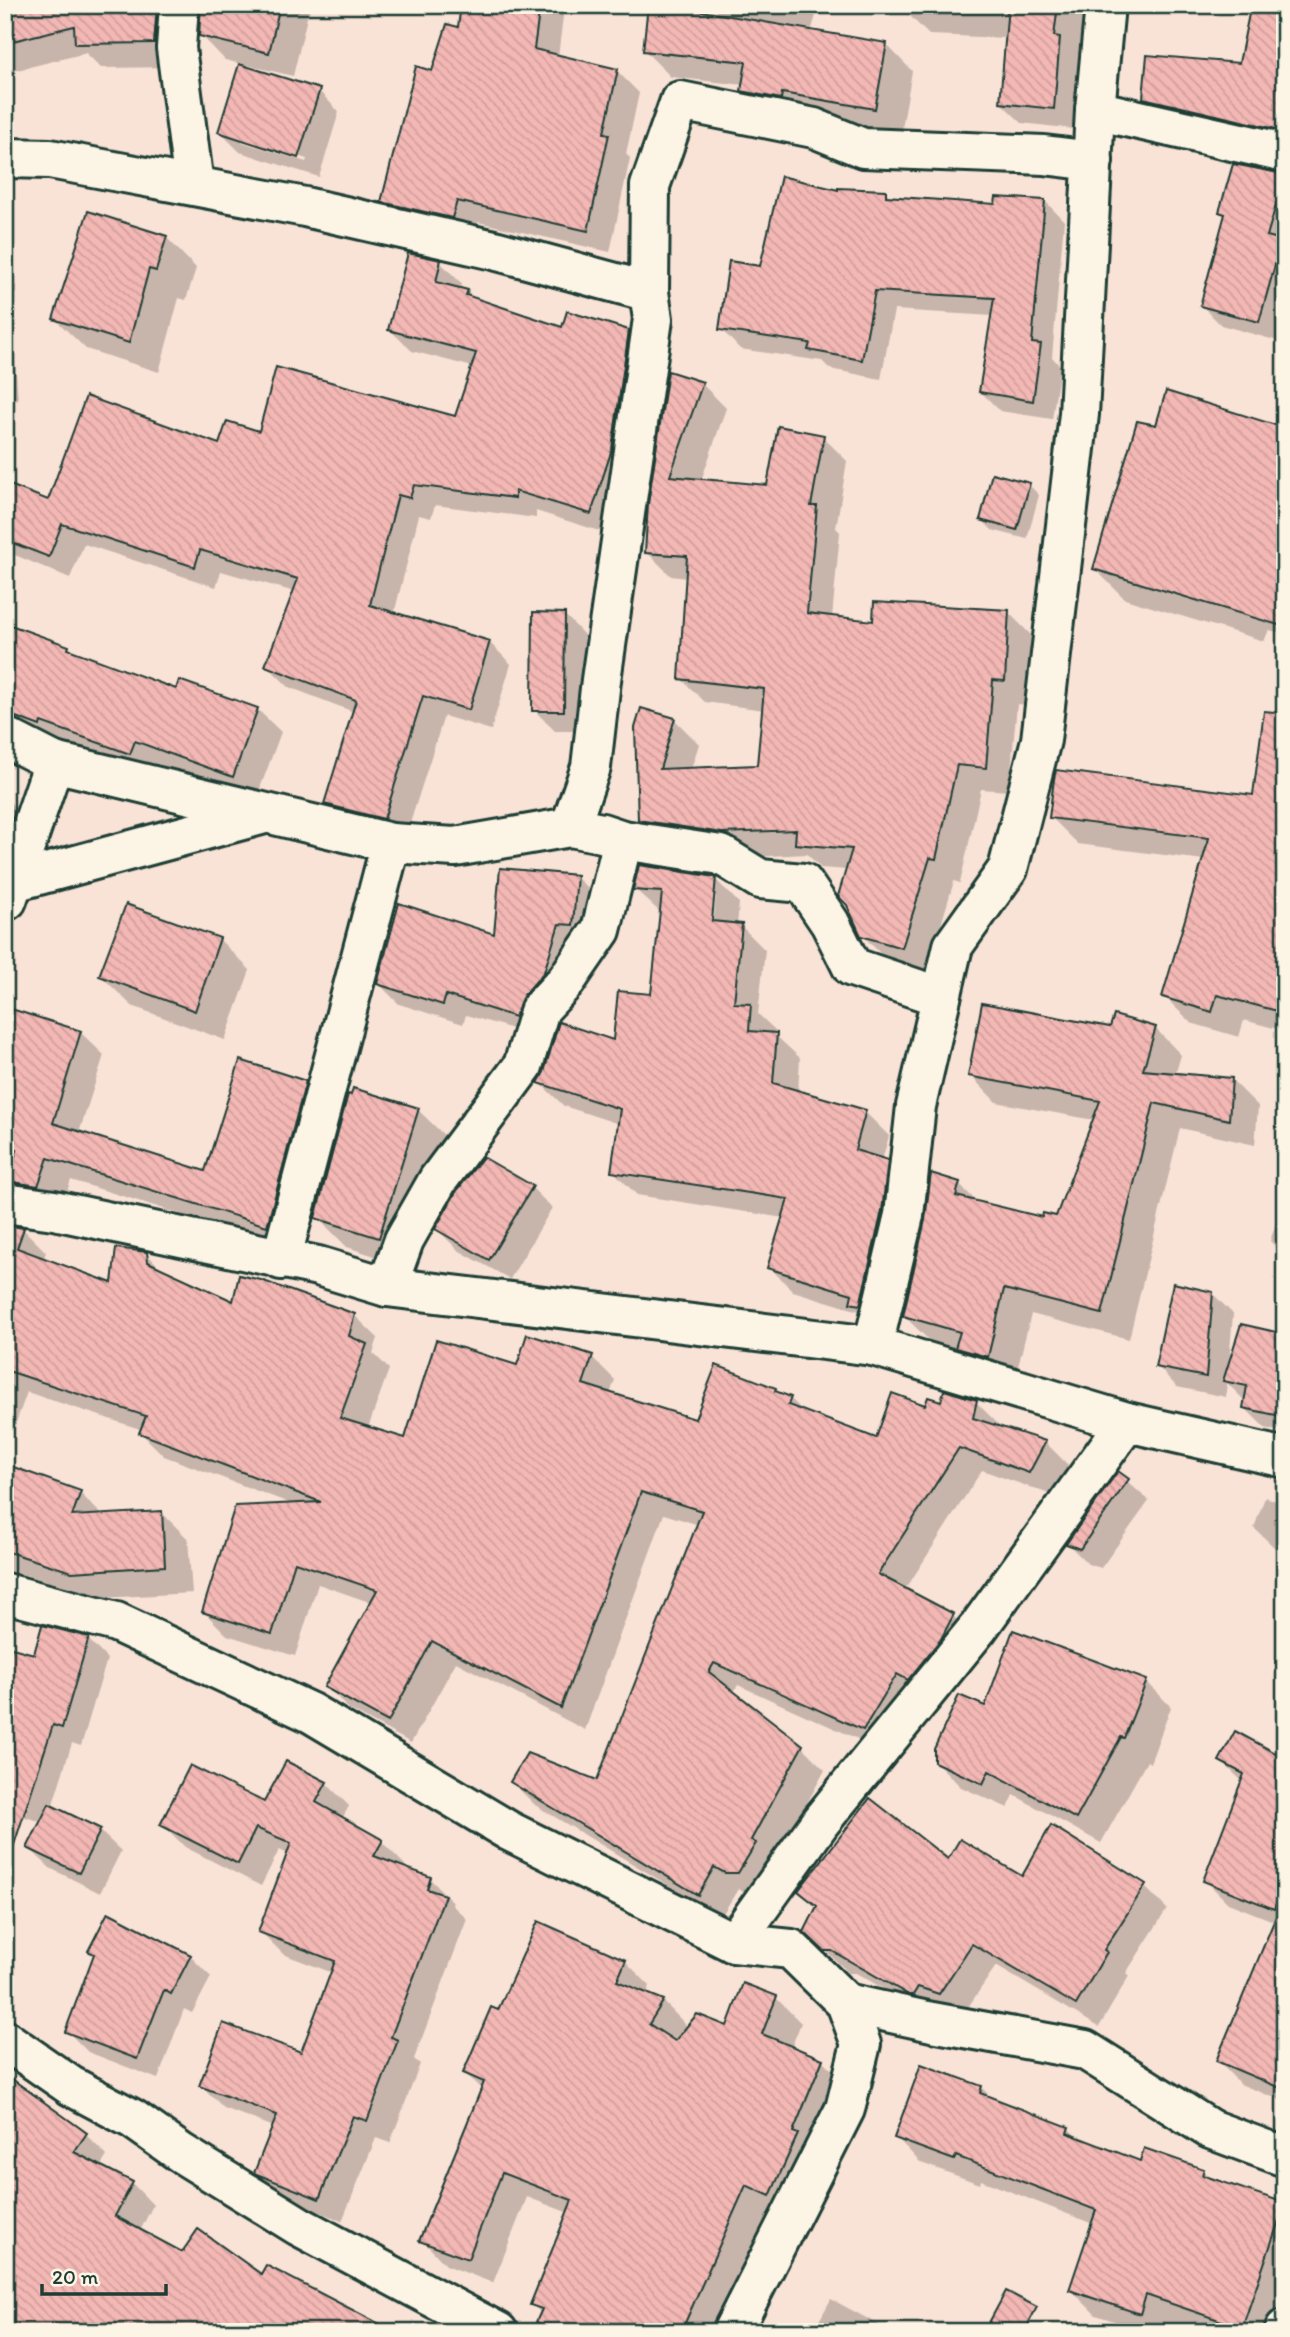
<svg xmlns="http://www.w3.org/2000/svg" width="1290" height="2337" viewBox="0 0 1290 2337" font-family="Itim,sans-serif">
  <defs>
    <pattern id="building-back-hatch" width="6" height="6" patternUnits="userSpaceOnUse" patternTransform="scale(1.75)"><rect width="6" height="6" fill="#f3b7b4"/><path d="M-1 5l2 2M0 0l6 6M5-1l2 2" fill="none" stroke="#d09e9b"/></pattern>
  </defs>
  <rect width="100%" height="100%" fill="#f9e2d6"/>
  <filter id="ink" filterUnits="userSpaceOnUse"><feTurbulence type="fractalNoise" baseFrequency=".0143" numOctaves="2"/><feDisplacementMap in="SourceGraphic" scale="14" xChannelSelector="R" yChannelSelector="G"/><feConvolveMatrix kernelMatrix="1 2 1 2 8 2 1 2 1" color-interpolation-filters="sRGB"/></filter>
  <g filter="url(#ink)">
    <g fill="#0003" fill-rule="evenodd">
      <path d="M5,5H310L293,76L247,65L246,68L319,91L339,112L319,177L240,152L220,132L241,64L225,60L201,35L203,8L194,10L178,67L101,68L86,53L5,73ZM242,138L307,159L306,162L242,142Z"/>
      <polygon points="463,5 574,5 574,10 564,8 558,57 617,71 639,93 626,154 630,158 610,252 478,222 474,239 405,223 383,201 433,73 459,30"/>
      <polygon points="649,5 716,12 718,5 819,5 811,32 886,44 912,71 901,134 807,118 769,117 743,90 744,85 671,77 645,51"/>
      <polygon points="908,5 1106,5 1100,63 1081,55 1074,129 1022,123 1001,103 1007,38 929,35 908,14"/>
      <polygon points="1252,5 1285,5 1285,148 1169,122 1145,98 1241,65"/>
      <polygon points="1281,176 1285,180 1285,317 1278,341 1221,325 1202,306 1226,217 1221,211"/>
      <polygon points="839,192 885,192 892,198 997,206 1045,201 1064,221 1052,357 1060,366 1052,419 1000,411 981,392 993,316 894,310 881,379 830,369 822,361 740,349 721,329 761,268"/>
      <polygon points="5,224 8,226 17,293 10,294 18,400 5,401"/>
      <polygon points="166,237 196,268 186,300 179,298 159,372 86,349 55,319"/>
      <polygon points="440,262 462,284 460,290 467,291 475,299 563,329 628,332 650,354 612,535 536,511 536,518 435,505 431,518 419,515 394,614 489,642 511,664 491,730 444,716 405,839 348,825 326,804 354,712 289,687 267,666 295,592 221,571 216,587 84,544 70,578 10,553 5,549 5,491 49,502 260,434 457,418 473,367 412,351 390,330"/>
      <polygon points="702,384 726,408 701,481 769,486 823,437 847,461 836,528 840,532 832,618 874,623 1008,612 1032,636 1028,705 1017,704 1009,791 981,789 960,883 954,881 927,972 887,960 862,935 847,870 821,868 807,854 748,857 664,844 640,819 674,719 699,744 691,769 758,767 764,710 705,702 680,678 687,578 671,576 647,552 650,505"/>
      <polygon points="1157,427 1285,430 1285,634 1269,630 1264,641 1125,599 1095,569"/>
      <polygon points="1029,485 1039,495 1027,539 992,530 982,520"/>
      <polygon points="564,614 584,635 583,731 555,731 534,710"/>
      <polygon points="5,625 68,648 74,654 177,691 257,709 281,732 256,799 158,764 153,777 65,744 64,748 5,727"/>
      <polygon points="1285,693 1285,1031 1244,1020 1239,1037 1191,1023 1164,996 1204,860 1078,844 1051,817 1254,797 1258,765"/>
      <polygon points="5,797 20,812 5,851"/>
      <polygon points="576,877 597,897 536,1036 466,1015 463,1024 399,1004 378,983 495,936"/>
      <path d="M715,879L739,903L737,926H741L765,950L758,1014L775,1030L774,1034L800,1058L798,1092L865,1112L889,1136L882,1160L887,1162L911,1186L862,1312L793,1291L769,1267L784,1218L637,1195L613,1171L619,1124L564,1106L540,1083L615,1042L653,996L661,913L635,889ZM712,896H716L713,930H710Z"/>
      <polygon points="219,939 250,970 225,1040 132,1006 101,976"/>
      <polygon points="5,1009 80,1032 104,1055 79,1133 207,1173 305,1082 328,1105 290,1248 71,1180 61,1208 11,1212 6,1225 6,1227 23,1229 46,1252 43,1260 114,1285 147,1254 164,1272 234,1303 354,1315 378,1338 373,1353 389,1369 368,1428 406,1440 518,1368 592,1357 615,1380 610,1394 696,1421 775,1389 790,1398 805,1413 878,1440 926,1407 943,1404 976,1402 999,1425 999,1428 1045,1442 1068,1465 1052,1495 982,1470 905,1590 953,1616 976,1639 887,1752 738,1685 733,1693 802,1747 825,1770 774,1864 750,1896 738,1889 721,1917 535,1805 512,1782 598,1782 699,1525 664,1514 585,1730 456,1662 411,1743 349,1709 326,1686 372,1603 318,1584 295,1656 227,1635 204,1612 295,1505 164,1456 141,1433 143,1430 27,1392 5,1453"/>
      <polygon points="1155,1028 1181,1055 1175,1075 1232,1080 1258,1106 1255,1145 1180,1128 1129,1339 1031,1314 1014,1383 984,1374 960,1350 931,1342 904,1316 959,1184 978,1203 1043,1219 1057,1219 1094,1120 996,1102 970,1075 1112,1029"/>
      <polygon points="418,1110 449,1140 409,1267 347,1247 317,1217"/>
      <polygon points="532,1188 552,1208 510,1279 458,1250 437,1229"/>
      <polygon points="1285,1195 1285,1256 1270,1241"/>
      <polygon points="1212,1293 1233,1314 1229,1363 1285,1335 1285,1433 1265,1428 1244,1407 1246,1402 1227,1383 1226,1397 1177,1387 1157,1366"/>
      <polygon points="5,1466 80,1493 103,1516 161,1512 188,1539 192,1593 100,1598 26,1575 24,1581 5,1575"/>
      <polygon points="1119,1474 1149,1501 1101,1568 1088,1564 1068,1544"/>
      <polygon points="1265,1497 1285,1504 1285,1552 1275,1548 1254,1528"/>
      <polygon points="88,1639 107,1659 81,1746 72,1743 52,1807 100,1831 121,1851 100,1893 50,1868 29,1848 42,1822 5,1811 35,1657"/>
      <polygon points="1146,1681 1171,1707 1150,1763 1147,1761 1101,1843 1014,1795 1008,1808 961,1787 935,1761 986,1709"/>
      <polygon points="1221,1761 1285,1761 1285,2102 1240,2084 1218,2061 1276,1922 1228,1903 1205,1880 1243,1782"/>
      <polygon points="326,1783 349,1806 342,1819 382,1842 405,1865 403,1869 430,1879 453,1902 452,1905 467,1919 414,2059 420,2064 390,2143 376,2138 342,2221 279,2195 256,2172 274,2127 224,2108 201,2086 302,2055 333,1973 283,1954 260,1931 289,1854 279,1850 261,1886 185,1847 162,1824 265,1804"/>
      <polygon points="949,1862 1023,1879 1144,1886 1167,1909 1126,1973 1129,1976 1099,2027 996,1966 962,2016 934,2017 856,1973 849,1973 806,1932 818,1909 800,1891"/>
      <polygon points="90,1950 190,1956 211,1977 192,2013 184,2009 158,2079 88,2052 67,2031 95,1956"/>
      <polygon points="625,1961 650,1986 646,1995 663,2001 688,2027 728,2028 776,1998 801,2023 791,2048 822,2060 847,2085 795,2219 771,2209 717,2332 548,2332 538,2322 542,2314 533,2305 569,2213 527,2197 493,2283 446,2265 422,2240 482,2090 465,2073 499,2012"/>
      <polygon points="981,2087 994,2100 1068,2128 1081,2141 1141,2164 1203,2170 1213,2180 1284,2205 1285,2300 1274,2332 1147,2332 1096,2315 1071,2290 1093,2224 981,2180 980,2184 921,2163 896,2137"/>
      <polygon points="5,2132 86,2135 107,2156 100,2167 132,2183 153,2205 140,2231 183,2254 262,2276 385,2329 387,2325 398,2332 14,2332 5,2323"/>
      <polygon points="831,2299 883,2327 888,2332 813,2332"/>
    </g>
    <g fill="url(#building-back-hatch)" stroke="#1f3d34" stroke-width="2">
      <polygon points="5,5 157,5 154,43 75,44 74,26 5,43"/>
      <polygon points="201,5 280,5 269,53 199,36"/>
      <polygon points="461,5 540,5 534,49 618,69 604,133 609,134 588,231 457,201 452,218 381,202 416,66 432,71 447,24 458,27"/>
      <polygon points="648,5 695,8 695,10 887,43 875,109 782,93 781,99 741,91 746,62 643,51"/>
      <polygon points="1008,5 1058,5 1054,36 1060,37 1054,109 1000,103"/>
      <polygon points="1250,9 1285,16 1285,131 1143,98 1147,55 1239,63"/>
      <polygon points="239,64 320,89 298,158 218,132"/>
      <polygon points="1233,164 1285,174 1267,236 1282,240 1259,322 1200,306 1225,214 1219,212"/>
      <polygon points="781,176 838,190 838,188 886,190 886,196 995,204 996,197 1045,200 1032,343 1041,344 1033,401 979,392 994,298 875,291 862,360 808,350 810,343 719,330 729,261 760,266"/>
      <polygon points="88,211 167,236 156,271 149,269 129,343 53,319"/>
      <polygon points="408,253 441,260 436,282 468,290 466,295 562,327 567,311 629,330 612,449 591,514 515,491 515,498 414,485 410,498 398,495 370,605 490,641 469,710 423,696 384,819 324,804 356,700 265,666 298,579 200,550 195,567 62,524 49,557 5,540 5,483 48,500 86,396 219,444 227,421 259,431 276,367 455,416 476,353 388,330"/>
      <polygon points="668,371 703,382 670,476 767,485 778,426 824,435 811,506 817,506 807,613 873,621 874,602 1009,610 1005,681 993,680 986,768 957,765 936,859 930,858 902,948 861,936 847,905 838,896 852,849 795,844 796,830 722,833 638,820 635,728 641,708 675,718 660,769 757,765 764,689 679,679 687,556 645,553 648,504"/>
      <polygon points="1166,391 1285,428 1285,627 1093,569 1137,421 1156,425"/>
      <polygon points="992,473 1030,483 1017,530 980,520"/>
      <polygon points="533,612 565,613 564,711 532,711"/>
      <polygon points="5,623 69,646 68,649 176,689 179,680 258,708 233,777 135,741 130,754 41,722 40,726 5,713"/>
      <polygon points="1264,711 1285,713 1285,1013 1217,995 1212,1012 1162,997 1209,838 1049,818 1054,779 1056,770 1253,795"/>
      <polygon points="639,865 716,877 712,921 742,924 734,1003 751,1004 749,1031 777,1033 773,1083 866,1110 855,1150 888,1160 882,1211 860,1305 850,1303 852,1294 767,1268 788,1199 611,1172 620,1109 538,1083 544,1072 559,1022 613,1040 618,991 651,994 662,892 633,890"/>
      <polygon points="500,868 577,875 573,925 559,924 544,972 524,995 515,1017 446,995 443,1005 377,984 399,903 494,934"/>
      <polygon points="126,904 220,938 195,1011 99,976"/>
      <polygon points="982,1003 1110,1027 1114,1015 1156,1027 1143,1070 1232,1078 1229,1120 1154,1103 1102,1314 1004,1289 988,1357 955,1348 960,1332 903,1316 925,1220 931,1173 960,1182 956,1196 1042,1217 1043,1213 1056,1216 1100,1101 968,1076"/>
      <polygon points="5,1007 81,1031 53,1123 205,1171 240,1060 306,1081 267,1226 48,1158 38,1186 7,1181 17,1150 5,1149"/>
      <polygon points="353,1088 419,1108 379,1238 315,1218 348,1094 351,1095"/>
      <polygon points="483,1157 533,1186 489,1260 435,1229 456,1192"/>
      <polygon points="5,1225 24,1228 17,1248 112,1283 116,1248 147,1252 148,1262 233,1301 239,1275 261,1280 355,1314 349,1336 367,1344 340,1418 405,1438 436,1340 517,1365 527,1334 593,1355 583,1384 695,1419 716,1365 776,1388 775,1391 791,1397 788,1405 876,1438 892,1393 925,1405 928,1397 941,1401 944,1390 977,1400 973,1418 1046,1441 1029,1473 959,1448 878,1574 954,1614 941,1639 908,1680 897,1674 863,1730 714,1663 709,1672 803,1745 751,1840 756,1843 738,1873 725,1873 714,1867 698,1895 510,1782 527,1753 597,1780 702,1511 641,1492 561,1708 432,1641 388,1722 324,1687 377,1590 295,1562 272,1634 202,1612 235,1506 321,1502 139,1433 146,1416 5,1370"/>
      <polygon points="1173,1283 1213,1292 1206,1377 1155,1367"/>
      <polygon points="1241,1324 1285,1334 1285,1417 1243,1408 1247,1386 1223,1381"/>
      <polygon points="5,1464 81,1491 72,1516 162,1511 165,1566 72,1572 5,1551"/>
      <polygon points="1118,1471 1129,1479 1080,1549 1066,1544"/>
      <polygon points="42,1625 89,1637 62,1728 53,1725 12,1851 5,1850 5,1646 34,1654"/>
      <polygon points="1013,1630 1147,1680 1124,1738 1121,1737 1076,1819 989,1771 983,1784 934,1762 934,1749 959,1695 985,1706"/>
      <polygon points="1235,1731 1285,1758 1285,1881 1274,1909 1203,1881 1244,1774 1219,1761"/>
      <polygon points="286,1761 327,1782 316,1802 383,1840 374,1856 431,1877 427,1889 445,1895 391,2037 398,2040 367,2121 353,2116 319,2199 254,2173 277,2115 199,2086 223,2023 301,2052 335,1961 258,1932 291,1843 256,1828 238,1864 160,1825 190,1765 264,1802"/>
      <polygon points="870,1798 948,1859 960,1839 1022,1876 1051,1825 1146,1884 1104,1950 1107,1952 1076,2005 972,1944 939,1994 918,1987 913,1995 909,1995 832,1951 824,1951 804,1932 817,1906 798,1891"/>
      <polygon points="49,1804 101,1829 79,1873 27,1848"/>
      <polygon points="1284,1897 1285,1897 1285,2090 1216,2061"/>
      <polygon points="108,1912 191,1955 171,1994 164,1990 137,2059 65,2032 94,1954 88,1951"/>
      <polygon points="538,1921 626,1960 617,1981 664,2000 649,2024 675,2041 697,2014 727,2026 743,1983 777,1996 762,2034 823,2059 793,2132 798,2134 770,2196 746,2185 681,2332 559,2332 536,2322 542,2309 530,2305 572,2200 502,2173 468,2259 419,2241 484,2082 463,2073 491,2007 498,2010"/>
      <polygon points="921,2064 982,2086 980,2093 1069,2127 1067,2133 1140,2161 1144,2148 1204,2169 1202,2175 1285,2203 1242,2328 1146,2295 1140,2314 1069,2290 1096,2210 956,2156 954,2160 894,2138"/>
      <polygon points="5,2074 87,2133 74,2152 133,2182 115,2216 182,2252 198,2229 261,2274 266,2265 395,2332 22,2332 5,2321"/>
      <polygon points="1006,2291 1037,2307 1024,2332 984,2332"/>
    </g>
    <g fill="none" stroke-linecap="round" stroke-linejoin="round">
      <g stroke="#1f3d34" stroke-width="44">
        <g id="minor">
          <polyline points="179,5 176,48 194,185"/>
          <polyline points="1095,110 1285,153"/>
          <polyline points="5,158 50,159 305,207 494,250 649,292 650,186 680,101 814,128 863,148 1044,155 1093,161"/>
          <polyline points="5,737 54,762 391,843 455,847 570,827 602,833 623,840 721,855 760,879 803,883 830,923 852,967 941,997"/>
          <polyline points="570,827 591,767 601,680 653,319 649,292"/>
          <polyline points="13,882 261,815"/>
          <polyline points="7,900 54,762"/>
          <polyline points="5,1203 54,1210 318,1266 387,1287 873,1346 1127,1422 1285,1458"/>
          <polyline points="281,1260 391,843"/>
          <polyline points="387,1287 404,1240 438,1180 523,1066 540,1009 566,981 601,930 623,840"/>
          <polyline points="873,1346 904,1215 916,1106 953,946 1008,869 1041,740 1079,414 1095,110 1105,5"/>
          <polyline points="5,1593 116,1622 311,1713 509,1831 734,1943 791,1949 846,2003 861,2044 845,2109 732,2332"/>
          <polyline points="734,1943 821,1821 978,1628 1127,1422"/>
          <polyline points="846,2003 932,2022 1085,2050 1210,2129 1285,2157"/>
          <polyline points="5,2040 71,2086 133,2119 181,2153 299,2226 498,2332"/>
          <polyline points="1284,2332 1285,2329"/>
        </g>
      </g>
      <use href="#minor" stroke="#fcf5e5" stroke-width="38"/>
    </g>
  </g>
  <rect width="1290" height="2337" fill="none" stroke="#fcf5e5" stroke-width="28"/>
  <rect x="14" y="14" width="1262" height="2309" fill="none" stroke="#1f3d34" stroke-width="2.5" filter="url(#ink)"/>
  <path d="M42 2284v10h124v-10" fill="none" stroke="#1f3d34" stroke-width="3.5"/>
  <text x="52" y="2284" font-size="21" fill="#1f3d34" stroke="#fcf5e5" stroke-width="5" paint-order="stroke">20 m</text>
</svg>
